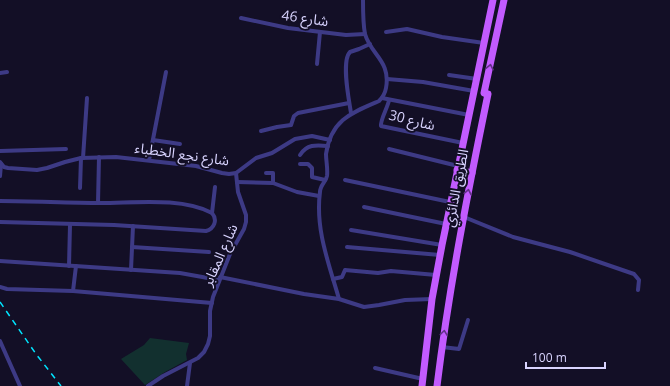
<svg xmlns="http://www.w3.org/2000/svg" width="670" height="386" viewBox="0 0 670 386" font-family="'Open Sans','Noto Sans Arabic',sans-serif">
  <rect width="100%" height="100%" fill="#130f26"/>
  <polygon fill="#12302f" points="150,338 189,343 186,354 187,360 165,372 145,385 121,359 144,345"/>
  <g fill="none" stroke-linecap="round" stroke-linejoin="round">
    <g stroke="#3d3a85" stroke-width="4">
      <polyline points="241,18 288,28 346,35 365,34"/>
      <polyline points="386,32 407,29 442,37 484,43"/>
      <polyline points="317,64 320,32"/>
      <polyline points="0,73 7,72"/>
      <polyline points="449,75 477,79"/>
      <polyline points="387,79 423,82 474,91"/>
      <polyline points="382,98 469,115"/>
      <path d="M389,100C388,107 380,120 381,126L463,143"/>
      <path d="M351,113C349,100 341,61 350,52L359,49L370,44"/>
      <polyline points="261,131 277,127 291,125 294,116 298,113 349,103"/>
      <polyline points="153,140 180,144"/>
      <polyline points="389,149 458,166"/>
      <polyline points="0,151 66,149"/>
      <path d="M300,155C307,144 316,145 328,146"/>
      <polyline points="83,158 87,98"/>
      <polyline points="149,160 166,72"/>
      <polyline points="0,162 4,167 8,168 37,170 47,168 65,162 81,158 116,157 196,166 222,173 229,174 236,173 256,158 272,153 295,139 312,136 330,140"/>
      <polyline points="300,164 308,164 312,168 312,177 325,180"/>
      <polyline points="266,173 273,173 273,183"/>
      <polyline points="0,176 1,164"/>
      <polyline points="345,180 450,202"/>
      <polyline points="237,182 273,183 297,192 319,196"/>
      <polyline points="80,188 81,158"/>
      <path d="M0,201C34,201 67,203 101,203C135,203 181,197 212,213"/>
      <polyline points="98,203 99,157"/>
      <polyline points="364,207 446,224"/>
      <polyline points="464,217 513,237 570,252 634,274 639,280 638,290"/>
      <path d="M0,222L114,225L206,231C214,229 218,220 212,213L215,187"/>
      <polyline points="351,230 442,245"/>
      <polyline points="132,247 209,252"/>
      <polyline points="347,247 440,255"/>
      <polyline points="0,261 180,273 219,280"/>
      <polyline points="69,266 70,225"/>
      <polyline points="131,270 133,226"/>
      <polyline points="220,277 304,294 339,299 364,307 379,305 405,300 432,299"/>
      <polyline points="333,279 342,277 345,270 378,273 391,271 436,275"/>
      <polyline points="0,287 7,289 73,291 212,303"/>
      <polyline points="73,291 76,266"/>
      <path d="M339,299C329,264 315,229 320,192C320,185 326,182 327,176C328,169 326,161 326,154C331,120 351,113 379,101C383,97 385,94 386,88C391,61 371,55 365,34C363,24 363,11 363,0"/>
      <polyline points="0,341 20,386"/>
      <polyline points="442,347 459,349 468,320"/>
      <polyline points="375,368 423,379"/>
      <polyline points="148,386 163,376 198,358 204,352 208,344 210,336 210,311 213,297 230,254 244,229 246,222 246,215 238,192 236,173"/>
      <polyline points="187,386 190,363"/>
    </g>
    <g stroke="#c25bff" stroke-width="7">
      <polyline points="457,170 472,173"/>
      <polyline points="422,386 432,299 442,245 493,0"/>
      <path d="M437,386C449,288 468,191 488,94L484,93L504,0"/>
    </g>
    <polyline stroke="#00e5ff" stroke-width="1.5" stroke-dasharray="6 5" stroke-linecap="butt" points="0,302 36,354 61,386"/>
  </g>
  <defs><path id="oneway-chevron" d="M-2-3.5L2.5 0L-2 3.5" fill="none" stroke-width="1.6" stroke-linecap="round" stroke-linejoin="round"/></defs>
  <g stroke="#623188">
    <use href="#oneway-chevron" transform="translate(490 67) rotate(-78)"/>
    <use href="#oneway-chevron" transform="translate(468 192) rotate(-79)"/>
    <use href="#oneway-chevron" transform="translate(444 333) rotate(-82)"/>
  </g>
  <g text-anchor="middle" stroke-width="4" stroke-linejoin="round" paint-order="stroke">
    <g font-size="14" fill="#d9d4ff" stroke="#130f26">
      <text transform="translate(305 18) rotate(8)" y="5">شارع 46</text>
      <text transform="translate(412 120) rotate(14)" y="5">شارع 30</text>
      <text transform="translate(182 154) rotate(8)" y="5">شارع نجع الخطباء</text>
      <text transform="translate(456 188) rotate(-79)" y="5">الطريق الدائري</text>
      <text transform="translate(220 255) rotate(-66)" y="5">شارع المقابر</text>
    </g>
  </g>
  <path d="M526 362v6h79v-6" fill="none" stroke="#d9d4ff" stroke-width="2"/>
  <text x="532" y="362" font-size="12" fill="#d9d4ff" stroke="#130f26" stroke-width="3" paint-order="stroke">100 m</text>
</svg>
